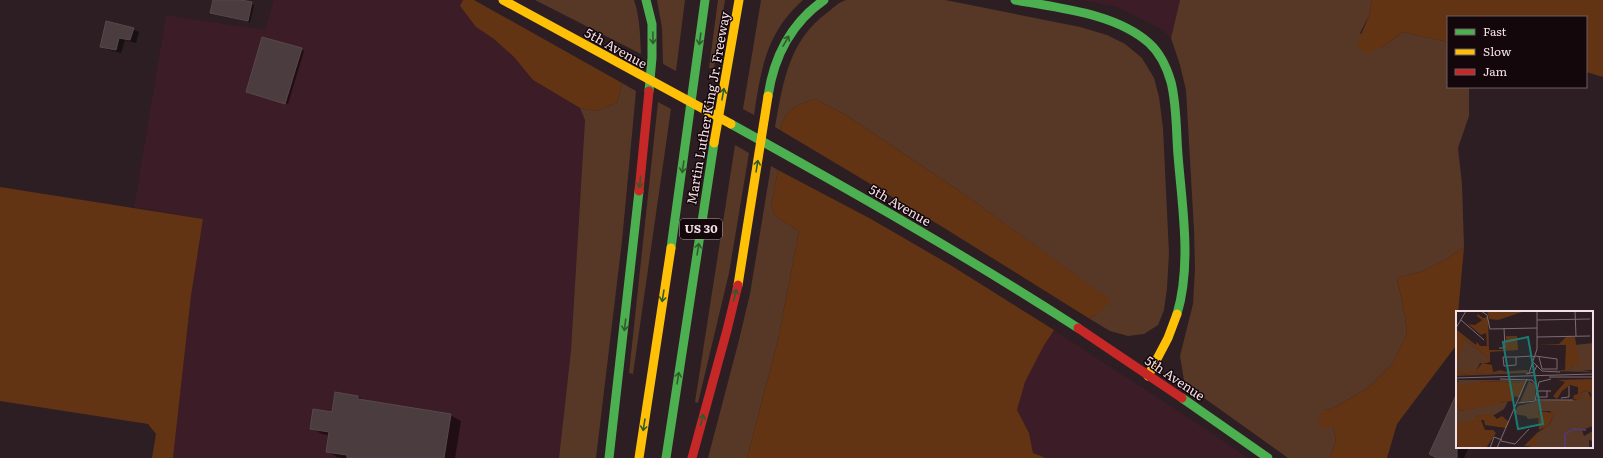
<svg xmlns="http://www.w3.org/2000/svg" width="1603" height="458" viewBox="0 0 1603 458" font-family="Literata,serif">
  <rect width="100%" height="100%" fill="#2d1e23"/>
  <g fill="#3c1c26">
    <polygon points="274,0 463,0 460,6 476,27 494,39 514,57 533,80 580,108 585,120 571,350 559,458 173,458 191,296 203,219 134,207 166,15 265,30"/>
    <polygon points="1081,0 1180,0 1171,38 1161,29 1117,7"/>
    <polygon points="1054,330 1207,430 1248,458 1046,458 1033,453 1029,433 1017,410 1025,382 1043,347"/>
  </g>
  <g fill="#573826">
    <path d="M535,0H634C640,18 640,35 641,54Z"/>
    <polygon points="657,0 685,0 676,71 663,64 662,28"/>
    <polygon points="718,0 725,0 714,68 709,68"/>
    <path d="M761,0H803C766,33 761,69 754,115L743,109Z"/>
    <path d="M846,0H945L1080,27L1107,35L1125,44L1142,58L1154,78L1159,97L1163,128L1169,253L1167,288L1164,310L1158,325L1144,334L1128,336L1110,331L1090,319L1111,301L964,194L846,115L815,99C795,106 786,108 780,130L775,127C783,82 789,40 828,12C833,8 839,2 846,0Z"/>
    <polygon points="1180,0 1372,0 1369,16 1360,33 1381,48 1403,32 1448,42 1448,87 1469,87 1469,116 1458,148 1462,184 1464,247 1445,260 1423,271 1397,278 1405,316 1407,333 1393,363 1368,388 1332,409 1324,410 1333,426 1336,440 1330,458 1288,458 1193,390 1184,380 1180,356 1193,304 1195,268 1194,230 1186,90 1180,65 1171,38"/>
    <polygon points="622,83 636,91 622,241 596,458 559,458 571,350 585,120 580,108 596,111 617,103"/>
    <polygon points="658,102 671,109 633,374 629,373"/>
    <polygon points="735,145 749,153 729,273 698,403 695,402"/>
    <polygon points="771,166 778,170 771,206 775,216 799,231 778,340 747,458 708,458 739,340 750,294"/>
  </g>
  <g fill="#633413">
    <polygon points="463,0 474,0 622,83 617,103 596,111 580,108 533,80 514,57 494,39 476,27 460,6"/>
    <polygon points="1372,0 1603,0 1603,77 1586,72 1586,17 1448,17 1448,42 1403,32 1381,48 1366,54 1357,44 1369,16"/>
    <path d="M815,99L846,115L964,194L1112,301L1090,319L941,226L780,130C786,108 795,106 815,99Z"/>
    <polygon points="778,170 871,219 952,266 1054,330 1043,347 1025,382 1017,410 1029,433 1033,453 1046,458 747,458 778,340 799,231 775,216 771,206"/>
    <polygon points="0,187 203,219 191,296 173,458 152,458 156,434 148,424 0,401"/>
    <polygon points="1464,247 1455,347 1397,424 1387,458 1330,458 1336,440 1333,426 1324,429 1319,426 1318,420 1324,410 1332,409 1368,388 1393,363 1407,333 1405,316 1397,278 1423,271 1445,260"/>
  </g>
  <g fill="#0007">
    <polygon points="214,0 238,0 254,5 250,22 212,13"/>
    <polygon points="133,29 139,32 136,43 125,40 121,53 106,49 101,46"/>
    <polygon points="301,49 304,51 288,104 249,93"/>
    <polygon points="358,397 366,401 450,415 461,421 455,458 342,458 337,457 327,451 329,435 322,434 311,428"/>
    <polygon points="1457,401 1457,447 1469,447 1464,458 1439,458"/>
  </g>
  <g fill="#4b3d3f" stroke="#57494b">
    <polygon points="213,0 241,0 252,2 248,21 210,13"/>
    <polygon points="106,21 134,28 130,40 119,38 116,50 100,47"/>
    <polygon points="262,37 302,48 285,104 246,92"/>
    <polygon points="335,392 358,396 358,399 451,414 444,458 347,458 347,455 326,452 329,432 310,429 313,409 332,412"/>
    <polygon points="1457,393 1457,458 1437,458 1429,454"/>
  </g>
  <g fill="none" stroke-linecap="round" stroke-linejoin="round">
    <g stroke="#4caf50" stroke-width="9">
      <polyline points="646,0 652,24 652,58 649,91"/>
      <path d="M1015,0C1058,8 1115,13 1149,43C1160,53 1167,68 1171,82C1177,106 1176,131 1178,155C1182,206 1192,264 1177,314"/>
      <path d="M768,96C774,56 791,23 824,0"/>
      <path d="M731,124C848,189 965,255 1078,328"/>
      <polyline points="671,248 705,0"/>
      <polyline points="1182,398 1268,458"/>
      <polyline points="609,458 639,191"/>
      <polyline points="666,458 714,143"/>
    </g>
    <g stroke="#ffc107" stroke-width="9">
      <polyline points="503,0 731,124"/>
      <polyline points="714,143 739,0"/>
      <polyline points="738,285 768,96"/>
      <polyline points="1148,376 1168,338 1177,314"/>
      <polyline points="639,458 671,248"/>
    </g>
    <g stroke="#c62828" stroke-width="9">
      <polyline points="639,191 649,91"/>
      <polyline points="1078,328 1182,398"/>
      <polyline points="692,458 727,330 738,285"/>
    </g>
  </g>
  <defs><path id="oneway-shaft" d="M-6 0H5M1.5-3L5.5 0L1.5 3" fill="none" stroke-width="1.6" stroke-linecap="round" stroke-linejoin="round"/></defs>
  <g stroke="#305b2e">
    <use href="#oneway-shaft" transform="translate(653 38) rotate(89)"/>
    <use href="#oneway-shaft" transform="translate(700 39) rotate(98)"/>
    <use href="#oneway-shaft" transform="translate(786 41) rotate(-60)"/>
    <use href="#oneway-shaft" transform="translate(723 94) rotate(-80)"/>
    <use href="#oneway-shaft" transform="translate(757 166) rotate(-81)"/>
    <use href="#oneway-shaft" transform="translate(683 167) rotate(98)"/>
    <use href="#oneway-shaft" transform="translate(640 182) rotate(96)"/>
    <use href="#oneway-shaft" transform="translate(698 249) rotate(-81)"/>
    <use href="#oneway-shaft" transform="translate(735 295) rotate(-77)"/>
    <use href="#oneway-shaft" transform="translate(663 296) rotate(99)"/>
    <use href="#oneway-shaft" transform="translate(625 325) rotate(97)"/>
    <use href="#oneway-shaft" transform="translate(678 378) rotate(-81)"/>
    <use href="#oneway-shaft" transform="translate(702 420) rotate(-75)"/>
    <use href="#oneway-shaft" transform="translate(644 425) rotate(99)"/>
  </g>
  <g text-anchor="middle" stroke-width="3" stroke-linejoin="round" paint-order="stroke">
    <rect fill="#13070b" stroke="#b09ea3" stroke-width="1" x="680" y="219" width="42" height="20" rx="3"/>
    <g font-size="12" font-weight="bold" fill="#f3dfe4">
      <text x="701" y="233">US 30</text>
    </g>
    <g font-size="13" fill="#f3dfe4" stroke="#13070b">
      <text transform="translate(616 48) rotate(29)" y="5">5th Avenue</text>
      <text transform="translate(708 108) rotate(-80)" y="5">Martin Luther King Jr. Freeway</text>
      <text transform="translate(900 205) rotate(30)" y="5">5th Avenue</text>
      <text transform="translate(1175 378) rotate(34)" y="5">5th Avenue</text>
    </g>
  </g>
  <g transform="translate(1456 311)">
    <rect width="137" height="137" fill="#2d1e23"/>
    <path d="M7,27L30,45V51L34,52H24L20,60L4,62L1,59L7,56L0,59V52ZM137,32V59H127L137,61L88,60L112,59L120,52L123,56L119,34ZM71,59L73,62L0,65V61L1,64ZM0,69H46L70,70L67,72L29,70L0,76V71H3ZM73,70L80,74L79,89L64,91ZM131,79L135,87L130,89H137V115L126,119L128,125L137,120V130L133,129V137H66L81,134V122L93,114L98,104L94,100H82L83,107L72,108L70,105L58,103L62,95L81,90L117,89L123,88L125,82ZM52,90L48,98L38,104L21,105L18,110L0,115V91L4,100Z" fill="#573826"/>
    <path d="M31,0H69L42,9L33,8ZM22,3L27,7L32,6L33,39H49L50,25H61L62,39L34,41V51H30V45L7,27L9,32L0,52L1,19L20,34L21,31L24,35H31L30,22L25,24L12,13L19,14L26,9L21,5ZM110,26H119L124,57L119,53L112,59H109L110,34H82L103,33ZM26,52L36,54L37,61L45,59L49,61L1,64L0,59L1,57L8,56L6,59H1L4,62L13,60L12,56L15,60H20ZM137,68V89L89,91L131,88H125L128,84L132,88L135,87V82L130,79L125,82L123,88H117L118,84L122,83V76L114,74L106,80L101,88L97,85L109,71L102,69ZM28,70L66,72L70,70L64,87L59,85L56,90L45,91L44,93L4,100L0,91V75ZM82,100L99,102L92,115L83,119ZM32,103H36L41,108L46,105L53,111L50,117L29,114L28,109H25L29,119H37L40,122L30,137H3L0,132V115L4,111L18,110V106ZM81,122V135H68Z" fill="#633413"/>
    <path fill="none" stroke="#543968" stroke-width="2" d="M109,137V123L118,118L130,119"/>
    <path fill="none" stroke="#7c6b70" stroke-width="1" d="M25,0L31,4L34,18L81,17M119,0L120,25M5,9L28,29M81,9L134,8M0,17L10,0M81,26L134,25M43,37H49L48,17M79,45L101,48V58H86L83,46M60,46V54L48,55L47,46H60L76,45L79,46M77,51L86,60L104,61M73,62L81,38V0M70,63L78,61L81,54M93,66H137M0,67L137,63M44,68L76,69L81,75M81,80H95M81,86H91V80M105,87L113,86V75M80,89H117M62,92L79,90L83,71L95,68M45,130L59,133L73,118M34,137L38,126L46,129M41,137L71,68"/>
    <path fill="#1a7b74" fill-opacity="0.15" stroke="#1a7b74" stroke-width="2" d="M72,26L87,113L62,118L47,31Z"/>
    <rect width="137" height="137" fill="none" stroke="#f3dfe4" stroke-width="2"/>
  </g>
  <rect x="1447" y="16" width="140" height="72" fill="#13070b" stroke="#6d5d62"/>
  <rect x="1455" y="29" width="20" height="6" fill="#4caf50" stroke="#6d5d62"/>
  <text x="1483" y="36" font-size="12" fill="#f3dfe4">Fast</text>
  <rect x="1455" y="49" width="20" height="6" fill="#ffc107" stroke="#6d5d62"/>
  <text x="1483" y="56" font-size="12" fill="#f3dfe4">Slow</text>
  <rect x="1455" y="69" width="20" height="6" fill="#c62828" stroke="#6d5d62"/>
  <text x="1483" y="76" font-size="12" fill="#f3dfe4">Jam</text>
</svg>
